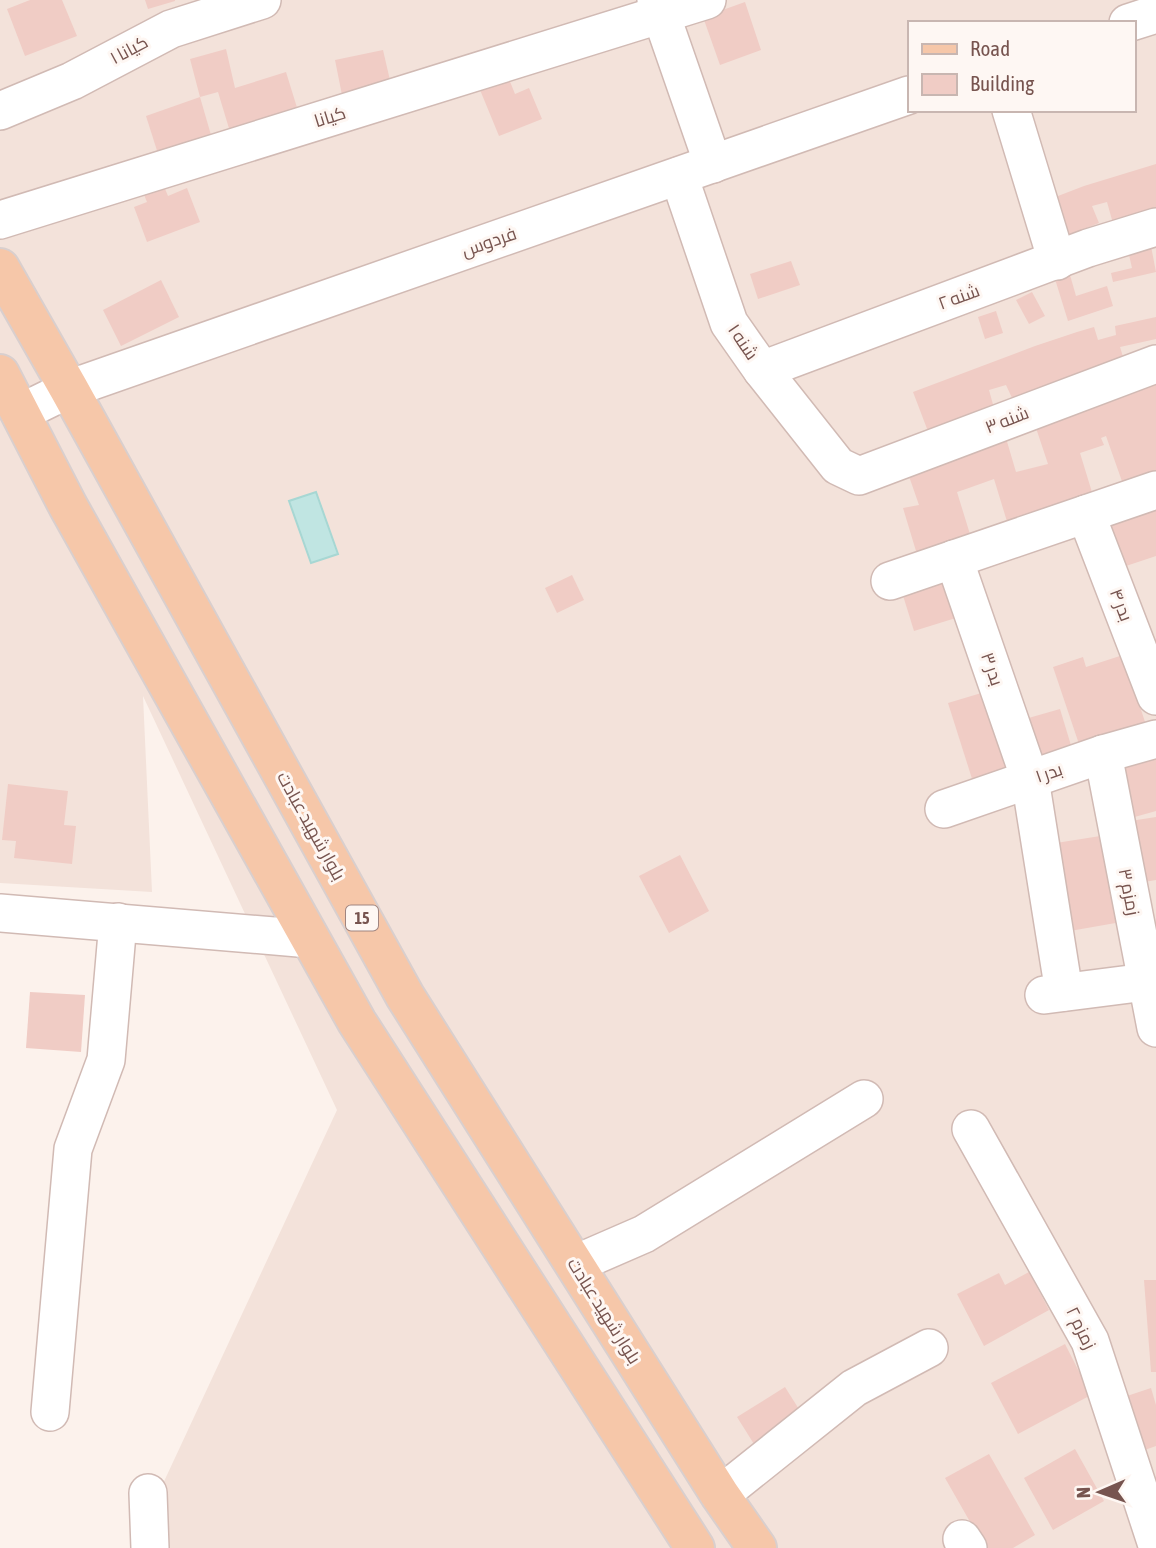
<svg xmlns="http://www.w3.org/2000/svg" width="1156" height="1548" viewBox="0 0 1156 1548" font-family="'Asap Condensed',Cairo,sans-serif">
  <rect width="100%" height="100%" fill="#fcf2ec"/>
  <path fill="#f3e2da" fill-rule="evenodd" d="M0,0H1156V1548H133L337,1110L143,696L152,892L0,883ZM909,23H1133V110H909Z"/>
  <polygon fill="#c0e5e2" stroke="#a7d7d3" stroke-width="2" points="316,492 338,554 311,563 289,501"/>
  <g fill="#f0ccc5">
    <polygon points="30,0 62,0 77,36 25,56 7,9"/>
    <polygon points="145,0 175,0 175,1 148,9"/>
    <polygon points="745,2 761,50 720,65 703,17"/>
    <polygon points="226,49 235,88 286,72 299,114 231,135 218,92 200,97 190,59"/>
    <polygon points="383,50 392,89 343,100 335,60"/>
    <polygon points="507,74 515,94 529,88 542,119 499,136 478,85"/>
    <polygon points="200,97 213,142 160,160 146,116"/>
    <polygon points="1156,164 1156,215 1114,227 1107,202 1092,206 1099,223 1059,239 1045,201 1084,186"/>
    <polygon points="160,177 168,196 187,188 200,222 147,242 134,207 147,202 140,185"/>
    <polygon points="1150,241 1156,272 1113,282 1111,273 1132,268 1127,246"/>
    <polygon points="791,261 800,285 758,299 750,274"/>
    <polygon points="1070,275 1076,296 1107,286 1113,306 1068,321 1055,279"/>
    <polygon points="161,280 179,317 121,346 103,310"/>
    <polygon points="1032,292 1045,316 1029,324 1016,300"/>
    <polygon points="996,311 1003,333 985,339 978,317"/>
    <polygon points="1156,317 1156,339 1120,347 1124,360 1013,400 1006,385 989,390 994,408 929,434 913,392 1035,346 1077,332 1094,327 1098,340 1116,335 1115,326"/>
    <polygon points="1156,373 1156,477 1124,487 1106,436 1101,438 1104,445 1080,453 1095,502 1009,528 994,479 966,489 957,492 973,544 919,561 903,508 919,505 904,462 1003,428 1016,472 1048,464 1032,416"/>
    <polygon points="1156,501 1156,556 1123,567 1107,517"/>
    <polygon points="572,575 584,600 557,613 545,588"/>
    <polygon points="947,575 959,617 914,631 901,589"/>
    <polygon points="1123,655 1147,728 1081,750 1053,667 1083,657 1086,667"/>
    <polygon points="988,691 1014,772 974,785 948,703"/>
    <polygon points="1060,709 1073,752 1038,762 1025,719"/>
    <polygon points="1156,745 1156,811 1131,818 1113,758"/>
    <polygon points="8,784 68,791 64,825 76,826 72,864 14,858 16,841 2,840"/>
    <polygon points="1156,817 1156,880 1133,884 1124,822"/>
    <polygon points="1113,834 1127,921 1070,931 1056,843"/>
    <polygon points="680,855 709,911 669,933 639,876"/>
    <polygon points="30,992 85,995 81,1052 26,1048"/>
    <polygon points="1029,1272 1049,1310 984,1346 957,1294 999,1273 1005,1285"/>
    <polygon points="1144,1280 1156,1280 1156,1372 1151,1372"/>
    <polygon points="1065,1344 1091,1395 1018,1434 991,1383"/>
    <polygon points="785,1387 807,1422 759,1452 737,1417"/>
    <polygon points="1151,1388 1156,1405 1156,1446 1136,1453 1118,1399"/>
    <polygon points="1075,1449 1104,1501 1053,1530 1024,1478"/>
    <polygon points="989,1454 1035,1535 1013,1548 985,1548 945,1478"/>
  </g>
  <g fill="none" stroke-linecap="round" stroke-linejoin="round">
    <g stroke="#d1bab4" stroke-width="40">
      <g id="minor">
        <polyline points="656,0 713,164"/>
        <polyline points="1128,23 1156,14"/>
        <polyline points="1011,110 1057,261"/>
        <polyline points="0,111 72,81 171,29 262,0"/>
        <polyline points="679,176 729,323 762,370 838,466 859,476 1156,364"/>
        <polyline points="0,220 707,0"/>
        <polyline points="762,370 1088,248 1156,227"/>
        <polyline points="20,413 69,389 909,95"/>
        <polyline points="1086,514 1156,696"/>
        <polyline points="954,559 1030,779 1064,992"/>
        <polyline points="890,581 1156,490"/>
        <polyline points="1103,754 1156,1028"/>
        <polyline points="944,809 1103,754 1156,739"/>
        <polyline points="0,913 310,939"/>
        <polyline points="1044,995 1146,982"/>
        <polyline points="971,1129 1090,1341 1156,1542"/>
        <polyline points="575,1264 644,1234 864,1099"/>
        <polyline points="50,1412 73,1149 106,1060 118,922"/>
        <polyline points="148,1493 150,1548"/>
        <polyline points="720,1495 854,1388 929,1348"/>
        <polyline points="962,1539 968,1548"/>
      </g>
    </g>
    <g stroke="#d9cfce" stroke-width="42">
      <g id="major">
        <polyline points="0,268 69,389 405,996 720,1495 757,1548"/>
        <polyline points="0,374 68,506 357,1022 695,1548"/>
      </g>
    </g>
    <use href="#minor" stroke="#fff" stroke-width="37"/>
    <use href="#major" stroke="#f6c7a9" stroke-width="38"/>
  </g>
  <g text-anchor="middle" stroke-width="6" stroke-linejoin="round" paint-order="stroke">
    <rect fill="#fef7f3" stroke="#a08580" stroke-width="2" x="346" y="905.5" width="32" height="25" rx="5"/>
    <g font-size="16" font-weight="bold" fill="#77544f">
      <text x="362" y="924">15</text>
    </g>
    <g font-size="18" fill="#77544f" stroke="#fef7f3">
      <text transform="translate(129 50) rotate(-28)" y="6">کیانا ۱</text>
      <text transform="translate(330 117) rotate(-17)" y="6">کیانا</text>
      <text transform="translate(489 242) rotate(-19)" y="6">فردوس</text>
      <text transform="translate(959 297) rotate(-20)" y="6">شنه ۲</text>
      <text transform="translate(743 342) rotate(56)" y="6">شنه ۱</text>
      <text transform="translate(1007 420) rotate(-21)" y="6">شنه ۳</text>
      <text transform="translate(1121 605) rotate(69)" y="6">بدر ۴</text>
      <text transform="translate(992 669) rotate(71)" y="6">بدر ۳</text>
      <text transform="translate(1049 773) rotate(-19)" y="6">بدر ۱</text>
      <text transform="translate(311 826) rotate(61)" y="6">بلوار شهید عبادت</text>
      <text transform="translate(1129 892) rotate(79)" y="6">زمزم ۳</text>
      <text transform="translate(604 1311) rotate(58)" y="6">بلوار شهید عبادت</text>
      <text transform="translate(1081 1328) rotate(64)" y="6">زمزم ۲</text>
    </g>
  </g>
  <rect x="908" y="21" width="228" height="91" fill="#fef7f3" stroke="#c8b6b1" stroke-width="2"/>
  <rect x="922" y="44" width="35" height="10" fill="#f6c7a9" stroke="#c8b6b1" stroke-width="2"/>
  <text x="970" y="56" font-size="21" fill="#77544f">Road</text>
  <rect x="922" y="74" width="35" height="21" fill="#f0ccc5" stroke="#c8b6b1" stroke-width="2"/>
  <text x="970" y="91" font-size="21" fill="#77544f">Building</text>
  <g transform="translate(1100 1492) rotate(268)" stroke="#fef7f3" stroke-width="5" paint-order="stroke">
  <path d="M0-5L12 26L0 18L-12 26Z" fill="#77544f"/>
  <text y="-10" font-size="19" font-weight="bold" text-anchor="middle" fill="#77544f">N</text>
  </g>
</svg>
